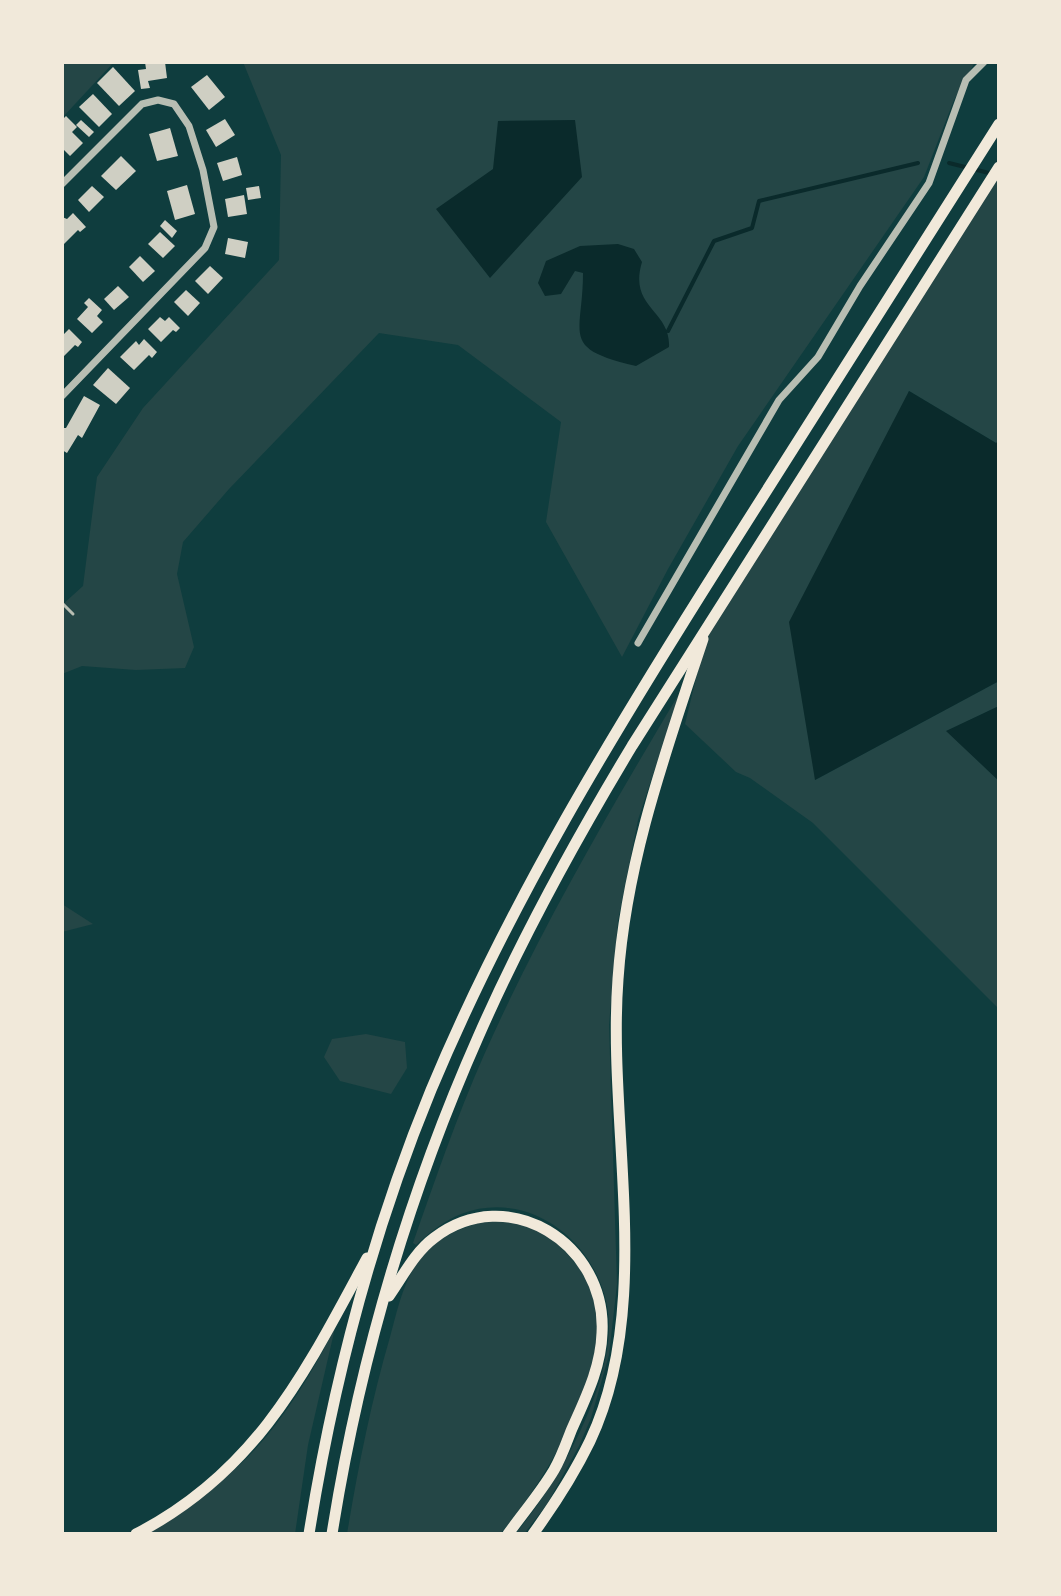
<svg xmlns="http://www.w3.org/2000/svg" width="1061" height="1596" viewBox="0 0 1061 1596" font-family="'Public Sans',sans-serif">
  <rect width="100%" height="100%" fill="#0f3d3e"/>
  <g fill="#244646">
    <polygon points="62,62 114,62 62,118"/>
    <polygon points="243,62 975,62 954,100 924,177 738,446 668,569 622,657 546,522 561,422 458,345 379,333 229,489 183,542 177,574 194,647 185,668 136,670 82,666 62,674 62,605 83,586 97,477 143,408 279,260 281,155"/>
    <polygon points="999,173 999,441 996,443 909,391 815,780 999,681 999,706 947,731 999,781 999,1009 813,823 750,778 736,772 685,724 710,620"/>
    <path d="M680,692L638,820L618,921L609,1025L617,1284L609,1355L591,1418L579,1446L547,1504L524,1534H515C557,1486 610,1390 609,1324C607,1251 535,1186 461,1214C444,1221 430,1232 416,1245L413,1243C435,1180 457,1116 484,1055C540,929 610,810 680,692Z"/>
    <polygon points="62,904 93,924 62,932"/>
    <polygon points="366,1034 405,1042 407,1068 391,1094 340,1081 324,1057 332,1039"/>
    <path d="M489,1220C500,1222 514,1221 525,1224C543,1230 557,1242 569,1256C579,1267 587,1277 592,1291C617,1365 546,1481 500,1534H347C358,1468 371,1402 390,1337C398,1308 404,1276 425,1253C443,1234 464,1227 489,1220Z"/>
    <path d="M335,1328L308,1445L295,1534H145C171,1516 197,1500 221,1481C271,1442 306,1384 335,1328Z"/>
  </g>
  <g fill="#0a2a2b">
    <polygon points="575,120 582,177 490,278 436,209 493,169 498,121"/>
    <path d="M618,244L634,249L642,262C628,308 671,310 669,347L636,366C559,348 583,336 583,273L575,271L561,294L545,296L538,283L546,261L580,246Z"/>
    <polygon points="909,391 996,443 999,441 999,681 815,780 789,622"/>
    <polygon points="999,706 999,781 946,731"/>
  </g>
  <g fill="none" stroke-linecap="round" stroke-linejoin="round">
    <g stroke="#0a2a2b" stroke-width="4">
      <polyline points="949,163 993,174"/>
      <polyline points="668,331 714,241 752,228 759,201 918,163"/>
    </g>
  </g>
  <g fill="#cfcfc3">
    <polygon points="145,62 165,62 167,78 148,81 150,88 141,89 138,70 146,69"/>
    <polygon points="113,67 135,91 119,106 97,83"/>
    <polygon points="207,75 225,97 209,110 191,87"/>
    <polygon points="93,94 112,114 99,127 79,107"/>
    <polygon points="66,116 77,127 72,132 83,143 70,156 62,148 62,120"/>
    <polygon points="225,119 235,135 216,147 206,130"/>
    <polygon points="81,120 94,132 89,137 76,125"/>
    <polygon points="170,128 178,156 157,161 149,134"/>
    <polygon points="121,156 136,171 116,190 101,176"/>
    <polygon points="237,157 242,175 223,181 217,163"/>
    <polygon points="187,185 195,214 175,220 167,191"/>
    <polygon points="92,186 104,197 89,212 78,200"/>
    <polygon points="259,186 261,198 248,200 246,188"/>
    <polygon points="244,195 247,214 228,217 225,199"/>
    <polygon points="73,213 86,227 80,232 78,230 62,246 62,217 67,219"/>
    <polygon points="165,220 177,231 172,238 160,226"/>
    <polygon points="160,232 175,246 163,258 148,244"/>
    <polygon points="228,238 248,242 245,258 225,254"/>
    <polygon points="140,256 155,271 143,282 129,267"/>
    <polygon points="210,266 223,278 208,294 195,281"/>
    <polygon points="118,286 129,297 114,310 104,299"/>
    <polygon points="186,290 200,303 188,316 174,302"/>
    <polygon points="89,298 102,310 97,316 103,322 92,333 77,319 88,307 84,303"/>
    <polygon points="160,317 165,321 169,317 180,328 176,332 173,330 161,342 148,329"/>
    <polygon points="69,329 82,342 78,347 75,345 62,358 62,332 64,334"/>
    <polygon points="144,339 157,352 152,358 149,355 134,370 120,357 136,341 139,345"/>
    <polygon points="108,368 130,388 116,404 93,385"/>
    <polygon points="84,396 100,405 82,438 78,435 67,453 62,450 62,428 66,428"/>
  </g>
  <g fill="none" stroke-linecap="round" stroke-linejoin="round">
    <polyline stroke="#b8beb3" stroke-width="3" points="62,603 73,614"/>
    <g stroke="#b8beb3" stroke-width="7">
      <polyline points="62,184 142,104 158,100 174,104 189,126 203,170 214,227 205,248 62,396"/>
      <polyline points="638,643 779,400 818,357 860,286 929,183 966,80 984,62"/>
    </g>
    <g stroke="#f1e9da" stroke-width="11">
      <path d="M389,1296C403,1276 415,1252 434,1238C508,1181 607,1244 602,1333C601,1368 585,1399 571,1431C566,1444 561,1458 554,1470C541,1492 523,1513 508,1534"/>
      <path d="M136,1534C257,1472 306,1371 367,1258"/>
      <path d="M309,1534C333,1383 373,1231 431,1090C509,903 614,732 722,561C814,415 906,269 999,124"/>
      <path d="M332,1534C359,1363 409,1193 479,1035C523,935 576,839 632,746L999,167"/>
      <path d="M533,1534C554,1505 574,1474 590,1441C655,1304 607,1126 618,979C626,861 666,751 703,639"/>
    </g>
  </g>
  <rect width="1061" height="1596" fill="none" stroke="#f1e9da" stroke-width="128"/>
</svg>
